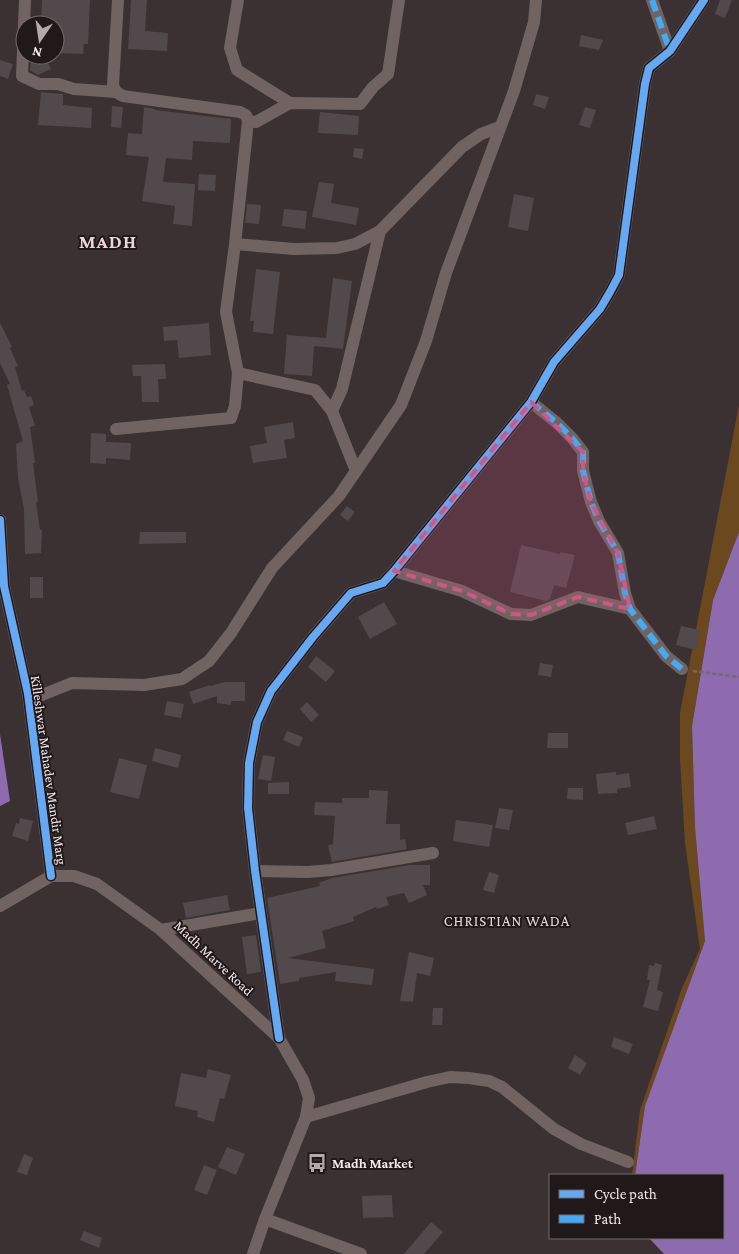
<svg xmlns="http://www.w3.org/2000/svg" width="739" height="1254" viewBox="0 0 739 1254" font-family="'Crimson Pro',serif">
  <rect width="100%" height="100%" fill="#3b3133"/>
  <polygon fill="#6c481f" points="739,405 739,532 713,600 692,726 695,828 705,941 645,1106 635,1175 632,1175 640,1110 682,988 700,949 685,843 680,758 680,713"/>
  <g fill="#8e6baf">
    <polygon points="739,532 739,1254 664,1254 649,1238 723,1238 723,1175 635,1175 645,1106 705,941 695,828 692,726 713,600"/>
    <polygon points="0,734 10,801 0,806"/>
  </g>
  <g fill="#51494c">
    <polygon points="42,0 90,0 88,44 84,44 83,54 55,53 55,25 41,25"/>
    <polygon points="131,0 147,0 145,31 168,33 167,51 128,49"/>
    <polygon points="720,0 732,0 725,18 715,14"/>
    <polygon points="581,35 603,40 599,50 579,46"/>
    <polygon points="39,55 44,55 51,69 38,75 30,70 31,59"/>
    <polygon points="0,60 13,64 8,79 0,76"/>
    <polygon points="41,92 63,94 63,105 92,108 91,128 38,125"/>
    <polygon points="536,94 549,97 545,109 533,105"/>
    <polygon points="112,106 123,107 121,128 111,127"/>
    <polygon points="144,107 155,109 155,110 231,119 230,143 193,141 192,160 166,158 163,182 195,184 192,226 173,224 175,206 142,201 149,157 126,155 128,133 142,134"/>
    <polygon points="585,107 596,110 590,128 579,125"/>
    <polygon points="320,112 359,116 358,135 318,133"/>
    <polygon points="354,148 364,149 362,159 353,157"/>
    <polygon points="199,174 216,175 215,191 198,190"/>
    <polygon points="319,182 334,184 331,203 359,208 356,225 312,217"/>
    <polygon points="514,194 534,198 528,231 508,227"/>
    <polygon points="247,204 261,205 259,224 245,223"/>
    <polygon points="284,209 307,211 305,229 282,226"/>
    <polygon points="256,269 280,272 273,334 253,332 254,321 250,321"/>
    <polygon points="333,278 352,281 343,349 314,346 312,376 284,374 287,335 326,338"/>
    <polygon points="0,323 12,347 10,348 18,366 15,367 22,391 24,390 27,397 31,396 34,405 29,407 35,426 30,427 35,463 33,463 38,502 36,502 40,530 42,530 41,553 25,554 24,509 18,478 16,444 23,441 7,385 10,384 0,363"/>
    <polygon points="209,323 211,355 179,358 177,340 164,341 163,327"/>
    <polygon points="165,364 166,379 158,379 159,402 142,402 141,376 133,376 132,365"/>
    <polygon points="293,422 295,438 284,440 287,458 253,463 250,446 267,443 264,427"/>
    <polygon points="91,433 106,434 106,442 131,443 130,460 106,458 106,464 90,463"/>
    <polygon points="347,506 355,512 348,521 340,515"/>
    <polygon points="140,532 186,532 186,543 139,544"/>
    <polygon points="521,545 560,554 560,552 575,555 566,588 554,585 550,599 546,601 510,592"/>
    <rect x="30" y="577" width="13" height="21"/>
    <polygon points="384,602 397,624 370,639 358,617"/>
    <polygon points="681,626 700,630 696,650 676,645"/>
    <polygon points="316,656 335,671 326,682 308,667"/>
    <polygon points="540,663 553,665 551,677 538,675"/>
    <polygon points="225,682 245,682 245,701 231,701 231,705 217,703 217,696 193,704 189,692 210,685 210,686"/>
    <polygon points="167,701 184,704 181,718 164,715"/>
    <polygon points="307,702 319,715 311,722 300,709"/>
    <polygon points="287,731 303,737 299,747 283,740"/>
    <polygon points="548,733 568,733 568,748 547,748"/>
    <polygon points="155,748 181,755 178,768 152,761"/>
    <polygon points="263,755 275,757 271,781 258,779"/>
    <polygon points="119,758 147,765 139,799 110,792"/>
    <polygon points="616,772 616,775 629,773 631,787 617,789 617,793 598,794 596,774"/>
    <polygon points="289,782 289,794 268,794 268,783"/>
    <polygon points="568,788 583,788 583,800 567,799"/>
    <polygon points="369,790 388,791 386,824 400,824 400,840 405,839 407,849 332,862 328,845 333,844 335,816 314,815 315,802 342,803 342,798 369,798"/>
    <polygon points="499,808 513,810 509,830 495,828"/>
    <polygon points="654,816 657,829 628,835 625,823"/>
    <polygon points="20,818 33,821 28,841 12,836 16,823 19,824"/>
    <polygon points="456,820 493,825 489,847 453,841"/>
    <polygon points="410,865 430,865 430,885 423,885 427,895 409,903 404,893 386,897 389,905 377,909 376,907 353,917 354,921 322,931 326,948 288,958 374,969 372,985 335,981 336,972 299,978 299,981 280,984 267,898 320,886 319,883 332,878"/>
    <polygon points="489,872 499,875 494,893 483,890"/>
    <polygon points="227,895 230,910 186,918 183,903"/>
    <polygon points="256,935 261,972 247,974 242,937"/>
    <polygon points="409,952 434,958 430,976 417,973 413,1002 400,1001"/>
    <polygon points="655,963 662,965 657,990 663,992 658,1011 643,1007 650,980 647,980 649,965 654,966"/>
    <polygon points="433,1008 443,1008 442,1025 432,1025"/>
    <polygon points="614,1037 633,1044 629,1054 611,1047"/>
    <polygon points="575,1055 587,1063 580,1075 568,1068"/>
    <polygon points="208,1069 231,1075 224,1099 220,1098 214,1122 197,1117 198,1111 175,1106 181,1073 206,1078"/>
    <polygon points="227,1147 245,1154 236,1175 218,1167"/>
    <polygon points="24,1154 33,1158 27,1175 17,1172"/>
    <polygon points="204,1165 217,1170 207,1195 194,1190"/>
    <polygon points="392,1195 393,1217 363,1218 362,1196"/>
    <polygon points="431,1222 443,1232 424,1254 404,1254"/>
    <polygon points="84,1231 102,1238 99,1248 80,1240"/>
  </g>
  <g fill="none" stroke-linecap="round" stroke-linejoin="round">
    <polyline stroke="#736968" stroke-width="2.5" stroke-dasharray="4 2.5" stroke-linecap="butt" points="693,671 739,677"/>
    <g stroke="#706361" stroke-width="12">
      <polyline points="25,0 22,76 39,84 58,84 74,89 116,92 123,96 240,112 246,115 248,121 235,244 226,312 238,373 235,406 231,418 116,429"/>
      <polyline points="238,0 230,48 237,70 290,103"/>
      <polyline points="652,0 670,51"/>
      <polyline points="116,92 113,85 118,0"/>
      <polyline points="248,121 256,122 290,103 360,104 373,87 388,74 399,0"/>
      <polyline points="235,244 294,249 337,248 355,244 380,231 462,147 481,134 500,127"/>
      <polyline points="238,373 315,390 332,411 356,471"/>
      <polyline points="531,402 557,423 572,438 583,452 583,471 591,502 599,521 618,553 625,593 630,609 666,656 682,669"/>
      <polyline points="332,411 342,389 380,231"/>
      <polyline points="0,520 4,586 28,694 51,876"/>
      <polyline points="394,571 462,591 511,614 531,615 578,597 630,609"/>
      <polyline points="28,694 42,695 72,683 144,685 182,679 209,661 231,633 272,568 339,496 401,405 426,341 446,273 514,91 534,22 536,0"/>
      <polyline points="255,871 308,872 331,870 433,853"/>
      <polyline points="51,876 74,876 97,884 161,930 279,1038 303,1080 309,1098 306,1117 265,1219 253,1254"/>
      <polyline points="0,906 51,876"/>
      <polyline points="161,930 261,913"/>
      <polyline points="279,1038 255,871 248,808 249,763 257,722 271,691 313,637 351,593 383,583 394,571 531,402 554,362 600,309 610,292 619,275 645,84 649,68 670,51 704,0"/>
      <polyline points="306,1117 427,1082 450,1077 469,1078 489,1081 502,1087 554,1129 581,1144 628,1162"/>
      <polyline points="265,1219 361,1254"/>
    </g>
    <g stroke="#42abf6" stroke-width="6" stroke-dasharray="12 6" stroke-linecap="butt">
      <polyline points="652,0 670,51"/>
      <polyline points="531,402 557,423 572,438 583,452 583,471 591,502 599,521 618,553 625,593 630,609 666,656 682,669"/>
    </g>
    <g stroke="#201819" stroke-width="11">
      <g id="cycleway">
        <polyline points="0,520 4,586 28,694 51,876"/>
        <polyline points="279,1038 255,871 248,808 249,763 257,722 271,691 313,637 351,593 383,583 394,571 531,402 554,362 600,309 610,292 619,275 645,84 649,68 670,51 704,0"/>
      </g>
    </g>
    <use href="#cycleway" stroke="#66a8f1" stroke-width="8"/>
  </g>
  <path fill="#d15686" fill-opacity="0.2" stroke="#d15686" stroke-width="4" stroke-dasharray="10 6" stroke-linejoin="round" d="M531,402L583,452V471L591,502L618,553L630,609L578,597L531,615L511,614L462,591L394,571Z"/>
  <defs>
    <g id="bus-bare" transform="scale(1.5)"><path d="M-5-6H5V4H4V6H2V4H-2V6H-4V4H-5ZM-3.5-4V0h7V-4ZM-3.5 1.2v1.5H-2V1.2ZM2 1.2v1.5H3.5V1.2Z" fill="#b3a8aa" stroke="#201819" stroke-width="2.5" paint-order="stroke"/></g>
  </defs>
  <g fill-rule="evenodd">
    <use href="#bus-bare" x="317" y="1163"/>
  </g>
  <g text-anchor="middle" stroke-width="4" stroke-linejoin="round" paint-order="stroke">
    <g font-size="14" fill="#f4e8ea" stroke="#201819">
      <text transform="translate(49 770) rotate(82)" y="5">Killeshwar Mahadev Mandir Marg</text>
      <text transform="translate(214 958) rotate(43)" y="5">Madh Marve Road</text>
    </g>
    <g font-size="14" font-weight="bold" fill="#f4e8ea" stroke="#201819" text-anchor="start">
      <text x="332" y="1168">Madh Market</text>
    </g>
    <g font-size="15" letter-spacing="1" fill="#ecd5d9" stroke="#201819">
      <text x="507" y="926">CHRISTIAN WADA</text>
    </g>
    <g font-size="19" font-weight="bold" letter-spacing="1" fill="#ecd5d9" stroke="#201819">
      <text x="108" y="248">MADH</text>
    </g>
  </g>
  <rect x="549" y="1174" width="175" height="65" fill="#201819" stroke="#756b6d"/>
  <rect x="559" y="1190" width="25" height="8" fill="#66a8f1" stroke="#756b6d"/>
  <text x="594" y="1199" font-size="15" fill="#f4e8ea">Cycle path</text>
  <rect x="559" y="1215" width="25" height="8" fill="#42abf6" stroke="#756b6d"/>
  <text x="594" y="1224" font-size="15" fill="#f4e8ea">Path</text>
  <g transform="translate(40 40) rotate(193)"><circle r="24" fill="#201819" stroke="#756b6d"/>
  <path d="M0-4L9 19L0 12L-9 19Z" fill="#b3a8aa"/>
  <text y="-8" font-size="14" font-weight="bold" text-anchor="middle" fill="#f4e8ea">N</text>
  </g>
</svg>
